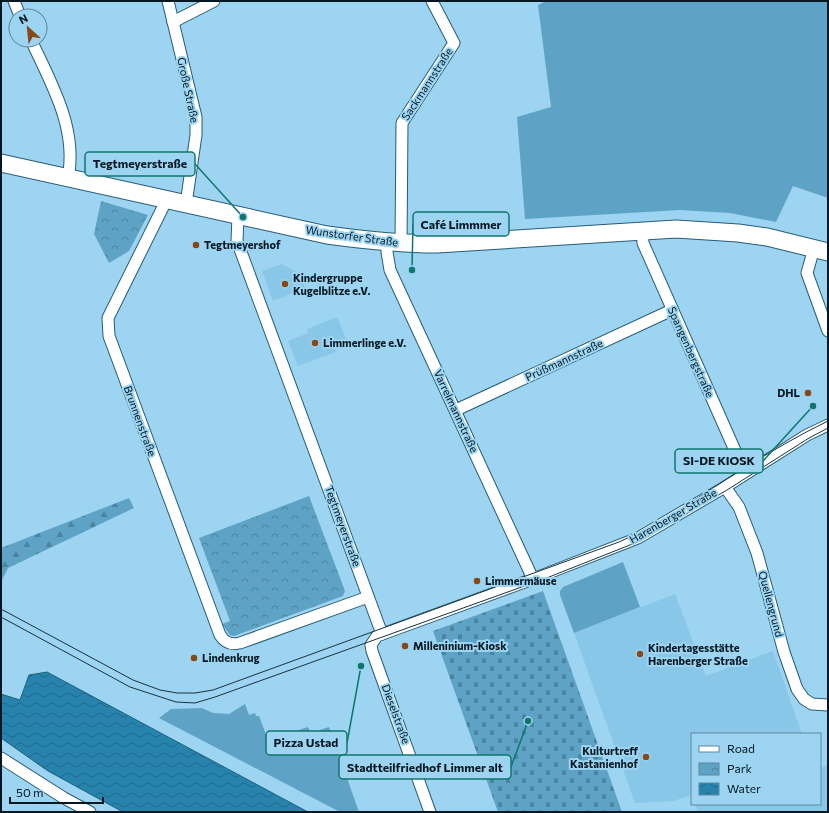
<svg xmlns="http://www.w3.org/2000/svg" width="829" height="813" viewBox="0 0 829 813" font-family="Commissioner,sans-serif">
  <defs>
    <pattern id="forest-firs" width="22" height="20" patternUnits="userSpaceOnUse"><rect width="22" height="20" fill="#5ea3c5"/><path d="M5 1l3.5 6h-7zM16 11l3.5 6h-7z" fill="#4b84a0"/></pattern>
    <pattern id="cemetery-stones" width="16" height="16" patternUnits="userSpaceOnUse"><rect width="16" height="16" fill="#5ea3c5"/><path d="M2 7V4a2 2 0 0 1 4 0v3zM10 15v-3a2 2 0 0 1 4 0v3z" fill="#4b84a0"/></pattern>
    <pattern id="park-crowns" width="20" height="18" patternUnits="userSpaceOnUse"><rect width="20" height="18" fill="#5ea3c5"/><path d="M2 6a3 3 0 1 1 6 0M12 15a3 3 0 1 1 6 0" fill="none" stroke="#4b84a0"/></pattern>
    <pattern id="water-waves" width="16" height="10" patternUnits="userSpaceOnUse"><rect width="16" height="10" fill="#2783ab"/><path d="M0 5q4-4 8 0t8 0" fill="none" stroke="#1f6a8b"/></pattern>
  </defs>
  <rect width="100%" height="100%" fill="#9dd4f1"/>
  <g fill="#89c7e8">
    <polygon points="282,264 300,274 305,288 273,301 262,271"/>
    <polygon points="337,317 347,341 334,346 336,352 298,366 288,341 308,333 307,329"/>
    <polygon points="675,594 706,676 773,651 802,734 692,734 692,797 691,795 674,801 635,803 574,633"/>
    <polygon points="828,765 828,812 698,812 695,804 820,804 820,768"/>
  </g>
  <g fill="#5ea3c5">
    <polygon points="546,1 828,1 828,198 793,186 776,222 730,213 680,210 525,219 517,117 551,107 538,5"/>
    <polygon points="623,562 640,607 574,633 560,595 560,591 563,587"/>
    <polygon points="245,704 249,715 255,713 256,716 259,716 268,740 308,727 311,733 329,727 359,812 340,812 159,718 171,709 202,708 213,713 229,714"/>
  </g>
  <polygon fill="url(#forest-firs)" points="129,498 134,508 8,568 1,582 1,548"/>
  <polygon fill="url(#cemetery-stones)" points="543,591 622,812 498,812 433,631"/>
  <g fill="url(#park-crowns)">
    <polygon points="101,201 148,215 129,251 109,263 94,234"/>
    <polygon points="309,496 345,591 343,596 234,636 230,635 222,624 230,621 199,538"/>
  </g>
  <polygon fill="url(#water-waves)" stroke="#1c6382" points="47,672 308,812 123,812 48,771 1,738 1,694 20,700 29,675"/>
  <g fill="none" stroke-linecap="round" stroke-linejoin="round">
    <g stroke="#265c75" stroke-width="13">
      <g id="street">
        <polyline points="14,1 20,16"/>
        <polyline points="168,1 196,117 196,135 186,204"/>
        <polyline points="173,22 214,1"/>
        <path d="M31,40C51,83 78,129 68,178"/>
        <path d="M167,199L108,318L109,336L220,635C225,643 231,645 240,643L368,597"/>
        <polyline points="238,216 237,241 382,634"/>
        <polyline points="642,230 643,243 745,473"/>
        <polyline points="387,243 387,252 390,270 533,579"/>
        <polyline points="401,244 402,123 454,43 432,1"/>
        <polyline points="814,248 807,273 828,331"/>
        <polyline points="456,410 672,310"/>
        <polyline points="725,487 739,507 757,553 784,652 797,689 804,699 812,704 828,705"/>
        <polyline points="1,758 64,798 90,812"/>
        <polyline points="430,812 372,651 371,645 377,636 533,579 638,538 725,487 807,435 828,425"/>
      </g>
    </g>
    <g stroke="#265c75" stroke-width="19">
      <path id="primary" d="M1,163L327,235C364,240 400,244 437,244L676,229L738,233L767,237L828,252"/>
    </g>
    <use href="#street" stroke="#fff" stroke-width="11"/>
    <use href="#primary" stroke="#fff" stroke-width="17"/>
    <g stroke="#18323f" stroke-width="1">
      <path d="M1,609L133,680L160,690L177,693H195L213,690L619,542C663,523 702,494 743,469C770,452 799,435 828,421"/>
      <polyline points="1,617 130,687 176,702 195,703 215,697 544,579 640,541 727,490 809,438 828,428"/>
    </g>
  </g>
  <g fill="#894616" stroke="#9dd4f1" stroke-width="1.5">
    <circle cx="196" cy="245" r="4"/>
    <circle cx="285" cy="284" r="4"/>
    <circle cx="315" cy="343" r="4"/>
    <circle cx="808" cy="393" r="4"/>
    <circle cx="477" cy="581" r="4"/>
    <circle cx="405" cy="646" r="4"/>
    <circle cx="640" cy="654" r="4"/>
    <circle cx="194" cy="658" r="4"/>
    <circle cx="646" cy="757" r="4"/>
  </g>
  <g text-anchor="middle" stroke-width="4" stroke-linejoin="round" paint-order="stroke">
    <g font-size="11" fill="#021721" stroke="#9dd4f1">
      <text transform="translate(427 84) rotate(-57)" y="4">Sackmannstraße</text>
      <text transform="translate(188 90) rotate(78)" y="4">Große Straße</text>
      <text transform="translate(352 236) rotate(8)" y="4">Wunstorfer Straße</text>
      <text transform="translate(691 352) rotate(66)" y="4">Spangenbergstraße</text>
      <text transform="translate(564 360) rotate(-25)" y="4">Prüßmannstraße</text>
      <text transform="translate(456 411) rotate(65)" y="4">Varrelmannstraße</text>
      <text transform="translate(140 421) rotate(70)" y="4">Brunnenstraße</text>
      <text transform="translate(673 516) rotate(-30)" y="4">Harenberger Straße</text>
      <text transform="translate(343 526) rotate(70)" y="4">Tegtmeyerstraße</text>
      <text transform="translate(771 604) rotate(75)" y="4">Quellengrund</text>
      <text transform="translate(396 714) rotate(70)" y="4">Dieselstraße</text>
    </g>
    <g font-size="11" font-weight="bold" fill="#021721" stroke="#9dd4f1" text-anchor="start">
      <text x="204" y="249">Tegtmeyershof</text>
      <text x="293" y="282">Kindergruppe<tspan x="293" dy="13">Kugelblitze e.V.</tspan></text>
      <text x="323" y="347">Limmerlinge e.V.</text>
      <text x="800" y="397" text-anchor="end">DHL</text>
      <text x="485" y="585">Limmermäuse</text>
      <text x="413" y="650">Milleninium-Kiosk</text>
      <text x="648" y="652">Kindertagesstätte<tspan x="648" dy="13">Harenberger Straße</tspan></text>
      <text x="202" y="662">Lindenkrug</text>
      <text x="638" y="755" text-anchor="end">Kulturtreff<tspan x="638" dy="13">Kastanienhof</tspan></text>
    </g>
  </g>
  <path fill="none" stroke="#0f766e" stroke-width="1.5" d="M243 217L195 164M412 270L413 224M813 406L763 461M361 666L347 743M528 721L511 767"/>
  <g fill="#0f766e" stroke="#9dd4f1" stroke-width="1.5">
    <circle cx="243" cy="217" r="4"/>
    <circle cx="412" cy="270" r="4"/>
    <circle cx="813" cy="406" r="4"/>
    <circle cx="361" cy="666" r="4"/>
    <circle cx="528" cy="721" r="4"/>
  </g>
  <g fill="#9dd4f1" stroke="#0f766e" stroke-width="1.5">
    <rect x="85" y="152" width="110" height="24" rx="4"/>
    <rect x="413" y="212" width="96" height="24" rx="4"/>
    <rect x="675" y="449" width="88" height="24" rx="4"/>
    <rect x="266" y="731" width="81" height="24" rx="4"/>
    <rect x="339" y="755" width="172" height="24" rx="4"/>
  </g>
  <g font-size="12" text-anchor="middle" font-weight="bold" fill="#021721">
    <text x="140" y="168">Tegtmeyerstraße</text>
    <text x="461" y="229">Café Limmmer</text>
    <text x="719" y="465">SI-DE KIOSK</text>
    <text x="306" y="747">Pizza Ustad</text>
    <text x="425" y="772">Stadtteilfriedhof Limmer alt</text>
  </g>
  <rect width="829" height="813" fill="none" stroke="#021721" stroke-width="4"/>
  <rect x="691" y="733" width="130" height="72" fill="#9dd4f1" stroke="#5f889e"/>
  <rect x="699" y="746" width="20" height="6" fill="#ffffff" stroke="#5f889e"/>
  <text x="727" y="753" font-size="12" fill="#021721">Road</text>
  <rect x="699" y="763" width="20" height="12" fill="url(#park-crowns)" stroke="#5f889e"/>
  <text x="727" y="773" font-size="12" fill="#021721">Park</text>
  <rect x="699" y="783" width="20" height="12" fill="url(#water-waves)" stroke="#5f889e"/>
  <text x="727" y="793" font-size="12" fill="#021721">Water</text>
  <g transform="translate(28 28) rotate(333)"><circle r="19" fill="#9dd4f1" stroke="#5f889e"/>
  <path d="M0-3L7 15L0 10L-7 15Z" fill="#894616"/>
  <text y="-6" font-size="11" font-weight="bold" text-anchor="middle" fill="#021721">N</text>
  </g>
  <path d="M10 797v6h93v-6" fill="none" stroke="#021721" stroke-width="2"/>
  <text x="16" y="797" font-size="12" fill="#021721" stroke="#9dd4f1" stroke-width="3" paint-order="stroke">50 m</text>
</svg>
